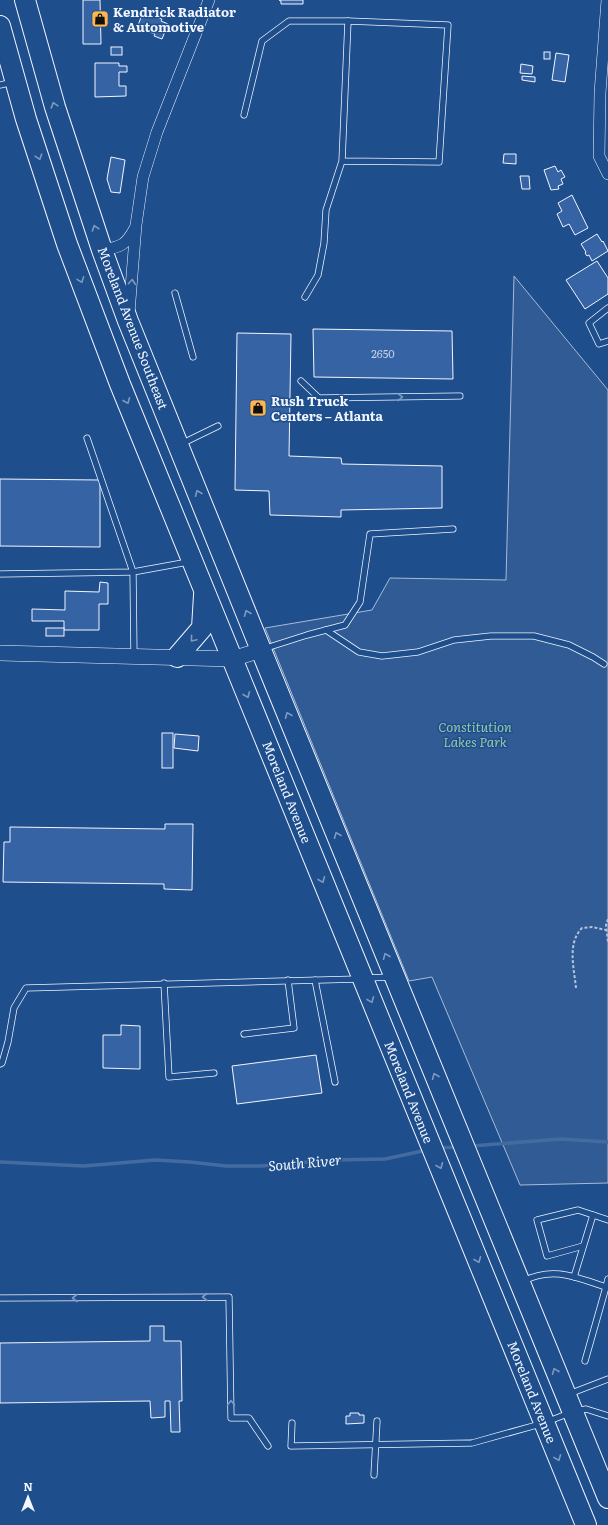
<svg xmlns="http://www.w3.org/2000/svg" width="608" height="1525" viewBox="0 0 608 1525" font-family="Literata,serif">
  <rect width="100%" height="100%" fill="#1f4e8c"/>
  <polygon fill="#305b95" stroke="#a8bbd7" points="514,276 608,390 608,1183 520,1185 432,977 409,981 265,628 372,610 390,578 506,580"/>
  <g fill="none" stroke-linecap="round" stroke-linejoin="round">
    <g stroke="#446ba0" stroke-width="3.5">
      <polyline points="471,1146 561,1139 608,1142"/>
      <polyline points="439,1148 457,1147"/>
      <polyline points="0,1162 84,1166 155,1160 190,1162 226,1166 261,1166 332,1160 385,1159 427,1150"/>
    </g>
  </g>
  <g fill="#3563a3" stroke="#f2f6ff">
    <polygon points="83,0 100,0 101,44 83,44"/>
    <polygon points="279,0 303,0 303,4 281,4 281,1"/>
    <polygon points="143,12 162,19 161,21 168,24 162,39 154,36 155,34 137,28"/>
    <polygon points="116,23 120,24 119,30 114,29"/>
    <rect x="111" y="47" width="11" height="8"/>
    <rect x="544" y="52" width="6" height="7"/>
    <polygon points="556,53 569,55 565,82 552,80"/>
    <polygon points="95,63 119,63 119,66 127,66 127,72 119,72 119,86 126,86 126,96 95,97"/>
    <polygon points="521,64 533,66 532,74 520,73"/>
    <polygon points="522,76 535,77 535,82 522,80"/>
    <polygon points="504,154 516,154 516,164 503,163"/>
    <polygon points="111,157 125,160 120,193 111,192 107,179"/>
    <polygon points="555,166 558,172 561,170 565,177 561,179 563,184 558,186 559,189 551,190 544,170"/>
    <polygon points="520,176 529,176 530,189 522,189"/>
    <polygon points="572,195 588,228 575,235 569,224 563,227 557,214 562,211 558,203"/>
    <polygon points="597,234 602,242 603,241 608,251 592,261 589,255 587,256 585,253 586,252 581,244"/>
    <polygon points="597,261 608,278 608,294 585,309 566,280"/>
    <polygon points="313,329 452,331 453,379 314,377"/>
    <polygon points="237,333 291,334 289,456 341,458 342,464 442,466 442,508 341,510 341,517 270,515 269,491 235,490"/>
    <polygon points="0,479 100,480 100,547 0,546"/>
    <polygon points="100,582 108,583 108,604 99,604 99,630 64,630 64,621 32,621 32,609 65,610 65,591 99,592"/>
    <rect x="46" y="628" width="18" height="8"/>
    <rect x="162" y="733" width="11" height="35"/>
    <polygon points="175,734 199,736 198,751 174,748"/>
    <polygon points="165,824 193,824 192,890 164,889 164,884 3,882 4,842 10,842 10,827 165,829"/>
    <polygon points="121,1025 140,1026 140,1069 103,1068 103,1035 121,1035"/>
    <polygon points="316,1055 322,1093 237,1104 232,1066"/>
    <polygon points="150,1326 164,1326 164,1341 181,1341 182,1401 179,1401 180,1432 171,1432 170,1401 165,1401 165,1417 151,1418 150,1401 0,1403 0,1343 150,1341"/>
    <polygon points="350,1413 359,1413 359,1415 364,1415 364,1423 346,1424 346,1416 350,1416"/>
  </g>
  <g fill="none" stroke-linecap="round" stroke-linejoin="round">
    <g stroke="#f2f6ff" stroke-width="7">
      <g id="lane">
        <polyline points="0,85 13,82"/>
        <polyline points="244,115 262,41 289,21 348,21"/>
        <polyline points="175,293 193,357"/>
        <polyline points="305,297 318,275 324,243 326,210 342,161 348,21 448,25 439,162 342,161"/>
        <polyline points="608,308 589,323 599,344 608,341"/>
        <polyline points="301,381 319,398 460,396"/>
        <polyline points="181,444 218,426"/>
        <polyline points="0,574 133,572 87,438"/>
        <polyline points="326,630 359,652 382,656 418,652 454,640 491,636 534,636 569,645 593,657 604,664"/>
        <polyline points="263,649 307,635 345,625 360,602 370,534 453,529"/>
        <polyline points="134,656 133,572 188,562"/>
        <polyline points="367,978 391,977"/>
        <polyline points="315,980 335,1082"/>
        <polyline points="164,983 169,1077 214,1073"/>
        <polyline points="244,1034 294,1028 288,980"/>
        <polyline points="0,1064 2,1063 8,1042 14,1008 26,988 359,979"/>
        <polyline points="583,1246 547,1256 537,1220 578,1210 608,1220"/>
        <polyline points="574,1277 593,1215"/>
        <path d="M523,1281C554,1266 575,1277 606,1287L585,1361"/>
        <polyline points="606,1287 608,1279"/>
        <polyline points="0,1298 229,1297 231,1418 249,1418 268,1446"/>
        <polyline points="569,1394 608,1379"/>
        <polyline points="292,1423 291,1446 472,1443 544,1423 572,1412 586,1409 608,1416"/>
        <polyline points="374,1475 377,1421"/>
      </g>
    </g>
    <g stroke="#f2f6ff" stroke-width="12">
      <g id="street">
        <polyline points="607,0 600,93 599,156 608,174"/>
        <path d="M102,250C121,247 126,245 135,228"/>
        <polyline points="129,313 136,225 143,177 157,132 209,0"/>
      </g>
    </g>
    <g stroke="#f2f6ff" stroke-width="16">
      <polyline id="secondary" points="0,653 232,659 261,650"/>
    </g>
    <g stroke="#f2f6ff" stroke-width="22">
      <g id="highway">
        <polyline points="25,0 55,107 102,250 128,321 261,650 608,1498"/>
        <polyline points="0,26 26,119 67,244 120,384 586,1525"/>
        <polyline points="177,657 202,628 204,595"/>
      </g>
    </g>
    <g stroke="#b3c4dc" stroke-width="2" stroke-dasharray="3 2" stroke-linecap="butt">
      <polyline points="608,919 606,925 608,942"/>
      <path d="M576,988C574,968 567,943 582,928L592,927L606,930"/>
    </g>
    <use href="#lane" stroke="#1f4e8c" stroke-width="5.5"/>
    <use href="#street" stroke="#1f4e8c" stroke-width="11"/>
    <use href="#secondary" stroke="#1f4e8c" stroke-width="15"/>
    <use href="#highway" stroke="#1f4e8c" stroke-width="20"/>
  </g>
  <defs><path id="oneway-chevron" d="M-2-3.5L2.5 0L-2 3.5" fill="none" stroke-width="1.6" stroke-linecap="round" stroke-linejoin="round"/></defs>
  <g stroke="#7e9ac0">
    <use href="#oneway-chevron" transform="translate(54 105) rotate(-107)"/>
    <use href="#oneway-chevron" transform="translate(39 157) rotate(72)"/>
    <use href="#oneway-chevron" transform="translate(95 228) rotate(-108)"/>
    <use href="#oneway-chevron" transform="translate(81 280) rotate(69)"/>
    <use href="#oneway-chevron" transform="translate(132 282) rotate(-85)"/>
    <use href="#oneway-chevron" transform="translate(400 397) rotate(-1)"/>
    <use href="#oneway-chevron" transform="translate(127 401) rotate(68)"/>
    <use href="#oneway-chevron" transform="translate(198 493) rotate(-112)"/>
    <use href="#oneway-chevron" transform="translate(247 613) rotate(-112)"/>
    <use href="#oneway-chevron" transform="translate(193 639) rotate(130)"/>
    <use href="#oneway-chevron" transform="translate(247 695) rotate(68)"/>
    <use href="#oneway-chevron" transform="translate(288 715) rotate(-112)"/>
    <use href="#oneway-chevron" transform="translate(337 835) rotate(-112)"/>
    <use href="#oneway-chevron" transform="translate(322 880) rotate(68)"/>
    <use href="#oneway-chevron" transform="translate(386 956) rotate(-112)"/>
    <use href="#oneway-chevron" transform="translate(371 1000) rotate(68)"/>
    <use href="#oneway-chevron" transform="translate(435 1076) rotate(-112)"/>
    <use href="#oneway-chevron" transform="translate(440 1166) rotate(68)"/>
    <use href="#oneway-chevron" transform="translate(478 1260) rotate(68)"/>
    <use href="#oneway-chevron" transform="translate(205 1297) rotate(180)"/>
    <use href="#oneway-chevron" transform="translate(75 1298) rotate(180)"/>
    <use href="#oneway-chevron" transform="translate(555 1371) rotate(-112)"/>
    <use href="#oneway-chevron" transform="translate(231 1403) rotate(-91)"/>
    <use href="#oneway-chevron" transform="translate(558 1458) rotate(68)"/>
  </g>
  <defs>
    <g id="shop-square" transform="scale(0.9)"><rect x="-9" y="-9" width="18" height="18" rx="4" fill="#ffb74d" stroke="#1f4e8c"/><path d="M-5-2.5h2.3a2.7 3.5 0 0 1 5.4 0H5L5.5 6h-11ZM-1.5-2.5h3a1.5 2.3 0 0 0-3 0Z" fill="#111"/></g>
  </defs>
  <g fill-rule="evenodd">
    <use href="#shop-square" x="100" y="19"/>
    <use href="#shop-square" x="258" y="408"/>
  </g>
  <g text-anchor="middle" stroke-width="3" stroke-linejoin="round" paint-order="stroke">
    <g font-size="11" fill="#c3d1e8">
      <text x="383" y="358">2650</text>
    </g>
    <g font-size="13" font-weight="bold" fill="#f2f6ff" stroke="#1f4e8c" text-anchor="start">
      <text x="113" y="17">Kendrick Radiator<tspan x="113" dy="15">&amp; Automotive</tspan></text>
      <text x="271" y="406">Rush Truck<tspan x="271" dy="15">Centers – Atlanta</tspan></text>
    </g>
    <g font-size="13" fill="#f2f6ff" stroke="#1f4e8c">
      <text transform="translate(133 328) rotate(69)" y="5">Moreland Avenue Southeast</text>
      <text transform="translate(287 792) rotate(68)" y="5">Moreland Avenue</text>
      <text transform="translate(409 1092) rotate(68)" y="5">Moreland Avenue</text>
      <text transform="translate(532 1392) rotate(68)" y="5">Moreland Avenue</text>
    </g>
    <g font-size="13" font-style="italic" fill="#97c8a6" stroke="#1f4e8c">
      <text x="475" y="732">Constitution<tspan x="475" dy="15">Lakes Park</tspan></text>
    </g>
    <g font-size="14" font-style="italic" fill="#f2f6ff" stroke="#1f4e8c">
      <text transform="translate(305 1163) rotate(-5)" y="5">South River</text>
    </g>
  </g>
  <g transform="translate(28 1497)" stroke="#1f4e8c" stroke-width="3" paint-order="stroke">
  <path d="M0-3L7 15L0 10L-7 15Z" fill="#f2f6ff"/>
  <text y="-6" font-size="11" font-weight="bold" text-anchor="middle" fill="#f2f6ff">N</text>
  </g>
</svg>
